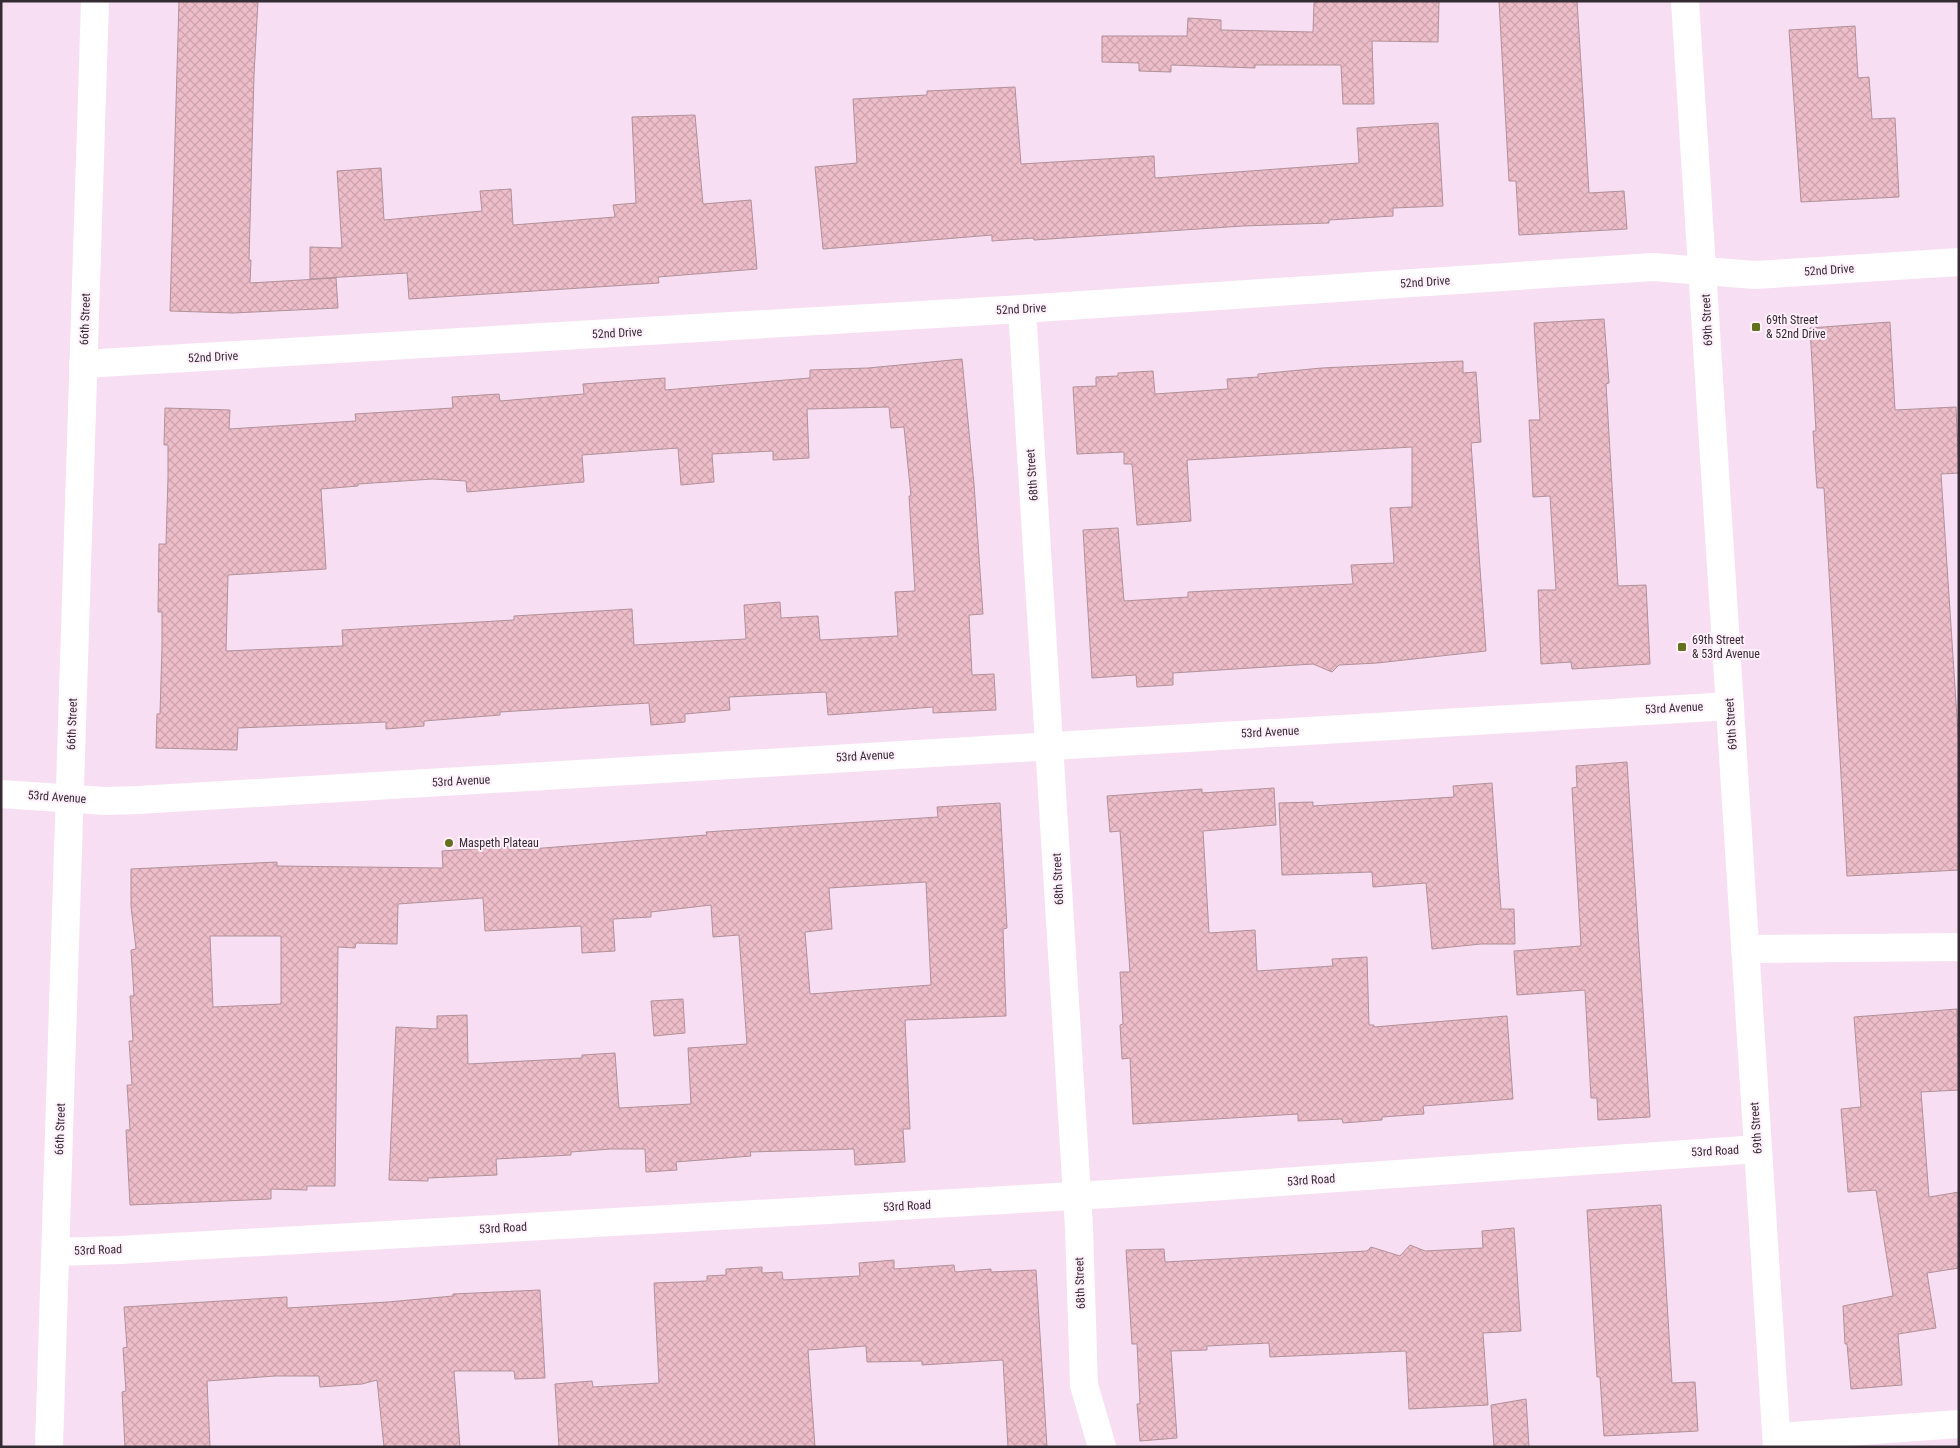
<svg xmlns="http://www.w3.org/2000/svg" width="1960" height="1448" viewBox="0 0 1960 1448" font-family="'Roboto Condensed',sans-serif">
  <defs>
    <pattern id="building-cross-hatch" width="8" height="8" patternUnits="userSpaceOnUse" patternTransform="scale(1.25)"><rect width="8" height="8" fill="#edbdc9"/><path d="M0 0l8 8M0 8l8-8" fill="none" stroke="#cca3ad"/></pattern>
  </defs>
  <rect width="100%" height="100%" fill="#f8def3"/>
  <g fill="url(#building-cross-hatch)" stroke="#b19199" fill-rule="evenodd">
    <polygon points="179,1 258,1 254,75 249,260 251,260 250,283 336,278 338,308 233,313 170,311"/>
    <polygon points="1318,1 1439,1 1438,42 1372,41 1374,104 1343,104 1341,65 1255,65 1255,68 1171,65 1171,72 1139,71 1139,63 1102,62 1102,36 1187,36 1188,18 1221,20 1221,30 1313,32 1314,3"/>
    <polygon points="1499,1 1577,1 1589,193 1624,191 1627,229 1519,235 1516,181 1509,181"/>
    <polygon points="1855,26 1858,78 1869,77 1872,119 1895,118 1899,197 1801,202 1789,30"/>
    <polygon points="1015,87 1021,164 1154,156 1155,178 1359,163 1357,128 1438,123 1443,206 1393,208 1393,216 1329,220 1329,223 1243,226 1034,240 1034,238 992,241 992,235 823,249 815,167 857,163 853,99 927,95 927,91"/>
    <polygon points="695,115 703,204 751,200 757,269 658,277 659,283 409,299 407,273 310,279 310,247 342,248 337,171 381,168 384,220 482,211 480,191 511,189 513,225 615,217 613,205 636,203 632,117"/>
    <polygon points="1604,319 1609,383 1606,384 1618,586 1646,585 1650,664 1572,669 1571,662 1541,664 1538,590 1556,590 1550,496 1533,497 1529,420 1540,420 1534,323"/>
    <polygon points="1890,322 1895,410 1956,407 1959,473 1941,474 1959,748 1959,870 1847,876 1824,488 1817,488 1813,431 1816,431 1810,328"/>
    <path d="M962,359L974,484L983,614L969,615L972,675L994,674L996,710L933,713V707L828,715L826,692L729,697L730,710L685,714V722L651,725L649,703L500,712V715L424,721V726L386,729V722L238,728L237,750L156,748L157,714H160L162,647V612H158L159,544H166L168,477V445H164L165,408L230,410L229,429L356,421L355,414L453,408L452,397L499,394L500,401L584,394L583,384L665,378V390L810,378V370L868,368ZM889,407L891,428L904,427L911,496H909L915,591L895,592L898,636L820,640L818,616L781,618L780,602L744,605L746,639L634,645L632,609L514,616V620L342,630L343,646L226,651L228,575L326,569L321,489L358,486V484L433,479L466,481L467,492L584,482L582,455L678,448L681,485L714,482L712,454L773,451V460L809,458L807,409Z"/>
    <polygon points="1463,361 1463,373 1476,372 1481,442 1471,443 1486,651 1377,663 1339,665 1332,672 1313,664 1173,673 1173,685 1137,687 1136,675 1092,678 1083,530 1118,528 1124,601 1188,597 1188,592 1353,584 1351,565 1394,563 1390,508 1412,507 1412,447 1187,460 1191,521 1137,525 1132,464 1124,464 1124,452 1077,454 1073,387 1096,386 1096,377 1118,376 1118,373 1153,371 1155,394 1228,389 1227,379 1258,377 1258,374 1322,368"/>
    <polygon points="1627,762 1650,1117 1598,1120 1597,1098 1591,1098 1585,990 1517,995 1514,951 1581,946 1572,788 1577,787 1576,766"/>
    <polygon points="1492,783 1501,909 1514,909 1515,944 1481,944 1432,949 1426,883 1373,887 1372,872 1282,875 1279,803 1313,802 1313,806 1454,797 1453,786"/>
    <polygon points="1274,788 1276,825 1203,831 1209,933 1255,930 1257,971 1333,966 1332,959 1367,957 1369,1025 1374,1025 1374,1027 1507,1016 1513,1099 1423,1106 1424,1114 1382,1117 1382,1120 1343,1123 1342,1119 1298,1121 1298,1114 1133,1124 1130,1058 1122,1059 1120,1025 1123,1024 1120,972 1130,972 1120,831 1110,832 1107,796 1202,789 1202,793"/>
    <path d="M1000,803L1007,928L1003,929L1006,1016L905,1020L910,1129H903L905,1162L855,1165L854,1149L750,1152L751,1156L676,1162L677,1170L646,1172L645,1149H611L571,1152V1155L496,1159L497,1175L428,1178V1181L389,1180L396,1027L437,1029V1016L467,1015L468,1064L582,1058V1055L615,1053L619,1108L691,1104L688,1048L747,1044L739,935L713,937L711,905L651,912V917L613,919L615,951L582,953L581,926L485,931L483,898L398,904L397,944L356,943L355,948L338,947L335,1186H307V1190L271,1189V1199L130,1205L126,1130H130L127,1085H132L129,1041H133L130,996H134L131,950L136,949L131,906V869L277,862V866L443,868L442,851L518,846V850L707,835L706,832L938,817L937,807ZM926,882L931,985L810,994L805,932L832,929L829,888ZM210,936H281V1004L213,1007Z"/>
    <polygon points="683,999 685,1033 654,1036 651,1001"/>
    <polygon points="1957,1009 1959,1090 1921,1092 1929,1197 1959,1192 1959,1268 1927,1273 1936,1328 1898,1334 1902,1385 1851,1389 1847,1344 1845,1344 1843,1306 1893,1296 1876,1190 1848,1192 1841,1109 1861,1107 1854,1017"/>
    <polygon points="1661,1205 1672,1383 1695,1382 1698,1431 1604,1436 1600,1377 1597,1377 1587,1210"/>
    <polygon points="1514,1228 1521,1331 1483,1333 1488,1405 1409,1409 1406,1351 1270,1357 1269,1343 1207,1346 1207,1350 1171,1351 1177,1438 1140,1441 1137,1404 1140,1404 1137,1344 1132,1344 1126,1250 1164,1249 1165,1262 1367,1251 1371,1247 1400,1256 1410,1245 1425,1251 1483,1248 1482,1231"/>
    <polygon points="894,1260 894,1269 954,1265 955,1272 991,1269 991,1272 1036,1270 1047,1447 1008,1447 1003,1360 922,1365 922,1361 867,1362 866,1346 808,1350 815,1447 559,1447 555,1384 592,1381 593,1387 659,1383 654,1283 707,1281 707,1276 726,1275 726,1269 762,1267 762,1273 782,1272 783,1280 860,1276 859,1263"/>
    <polygon points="540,1290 545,1378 515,1379 514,1371 454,1371 460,1447 384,1447 377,1380 362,1384 320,1387 319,1376 275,1376 207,1381 210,1447 125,1447 122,1392 126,1391 123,1348 127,1347 124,1307 287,1297 287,1308 388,1302 453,1296 453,1294"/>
    <polygon points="1526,1399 1529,1447 1494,1447 1491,1405"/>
  </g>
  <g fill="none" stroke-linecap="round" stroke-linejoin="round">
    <g stroke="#fff" stroke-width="28">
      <polyline points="1022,309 1079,1227 1084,1385 1102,1447"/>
      <polyline points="83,364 1022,309 1638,268 1653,267 1755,275 1959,262"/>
      <polyline points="1,794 105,801 138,800 1730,706"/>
      <polyline points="1745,949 1959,947"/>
      <polyline points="56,1252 120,1250 1109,1194 1758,1149"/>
      <polyline points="1777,1437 1959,1424"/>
      <polyline points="49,1447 95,1"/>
    </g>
    <polyline stroke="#fff" stroke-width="28" points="1685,1 1777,1447"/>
  </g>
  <g fill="#64711c" stroke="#ffeffb" stroke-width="2">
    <rect x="1751" y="322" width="10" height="10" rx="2.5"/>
    <rect x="1677" y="642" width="10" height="10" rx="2.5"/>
    <circle cx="449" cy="843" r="5"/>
  </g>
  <g text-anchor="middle" stroke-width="4" stroke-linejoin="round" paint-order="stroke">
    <g font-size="12" fill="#352c33" stroke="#ffeffb">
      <text transform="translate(1829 270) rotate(-4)" y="4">52nd Drive</text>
      <text transform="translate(1425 282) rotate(-4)" y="4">52nd Drive</text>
      <text transform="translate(1021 309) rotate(-3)" y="4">52nd Drive</text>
      <text transform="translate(85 319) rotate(-88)" y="4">66th Street</text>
      <text transform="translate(1707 320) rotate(-93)" y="4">69th Street</text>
      <text transform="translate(617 333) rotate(-3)" y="4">52nd Drive</text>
      <text transform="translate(213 357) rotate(-3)" y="4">52nd Drive</text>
      <text transform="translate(1032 475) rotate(-94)" y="4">68th Street</text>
      <text transform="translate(1674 708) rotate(-3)" y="4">53rd Avenue</text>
      <text transform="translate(72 724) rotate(-88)" y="4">66th Street</text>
      <text transform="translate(1731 724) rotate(-94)" y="4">69th Street</text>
      <text transform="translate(1270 732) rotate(-3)" y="4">53rd Avenue</text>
      <text transform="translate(865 756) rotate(-3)" y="4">53rd Avenue</text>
      <text transform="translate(461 781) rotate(-3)" y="4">53rd Avenue</text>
      <text transform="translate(57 797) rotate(4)" y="4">53rd Avenue</text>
      <text transform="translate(1058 879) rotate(-93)" y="4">68th Street</text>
      <text transform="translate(1756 1128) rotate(-94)" y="4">69th Street</text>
      <text transform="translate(60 1129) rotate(-88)" y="4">66th Street</text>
      <text transform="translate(1715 1151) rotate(-3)" y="4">53rd Road</text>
      <text transform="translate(1311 1180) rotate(-4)" y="4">53rd Road</text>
      <text transform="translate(907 1206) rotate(-3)" y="4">53rd Road</text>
      <text transform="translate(503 1228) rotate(-3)" y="4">53rd Road</text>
      <text transform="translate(98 1250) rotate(-2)" y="4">53rd Road</text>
      <text transform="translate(1080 1283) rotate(-92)" y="4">68th Street</text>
    </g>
    <g font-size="12" fill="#352c33" stroke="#ffeffb" text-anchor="start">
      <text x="1766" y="324">69th Street<tspan x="1766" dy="14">&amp; 52nd Drive</tspan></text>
      <text x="1692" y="644">69th Street<tspan x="1692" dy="14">&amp; 53rd Avenue</tspan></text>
      <text x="459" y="847">Maspeth Plateau</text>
    </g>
  </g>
  <rect width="1960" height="1448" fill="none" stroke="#352c33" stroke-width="5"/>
</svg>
